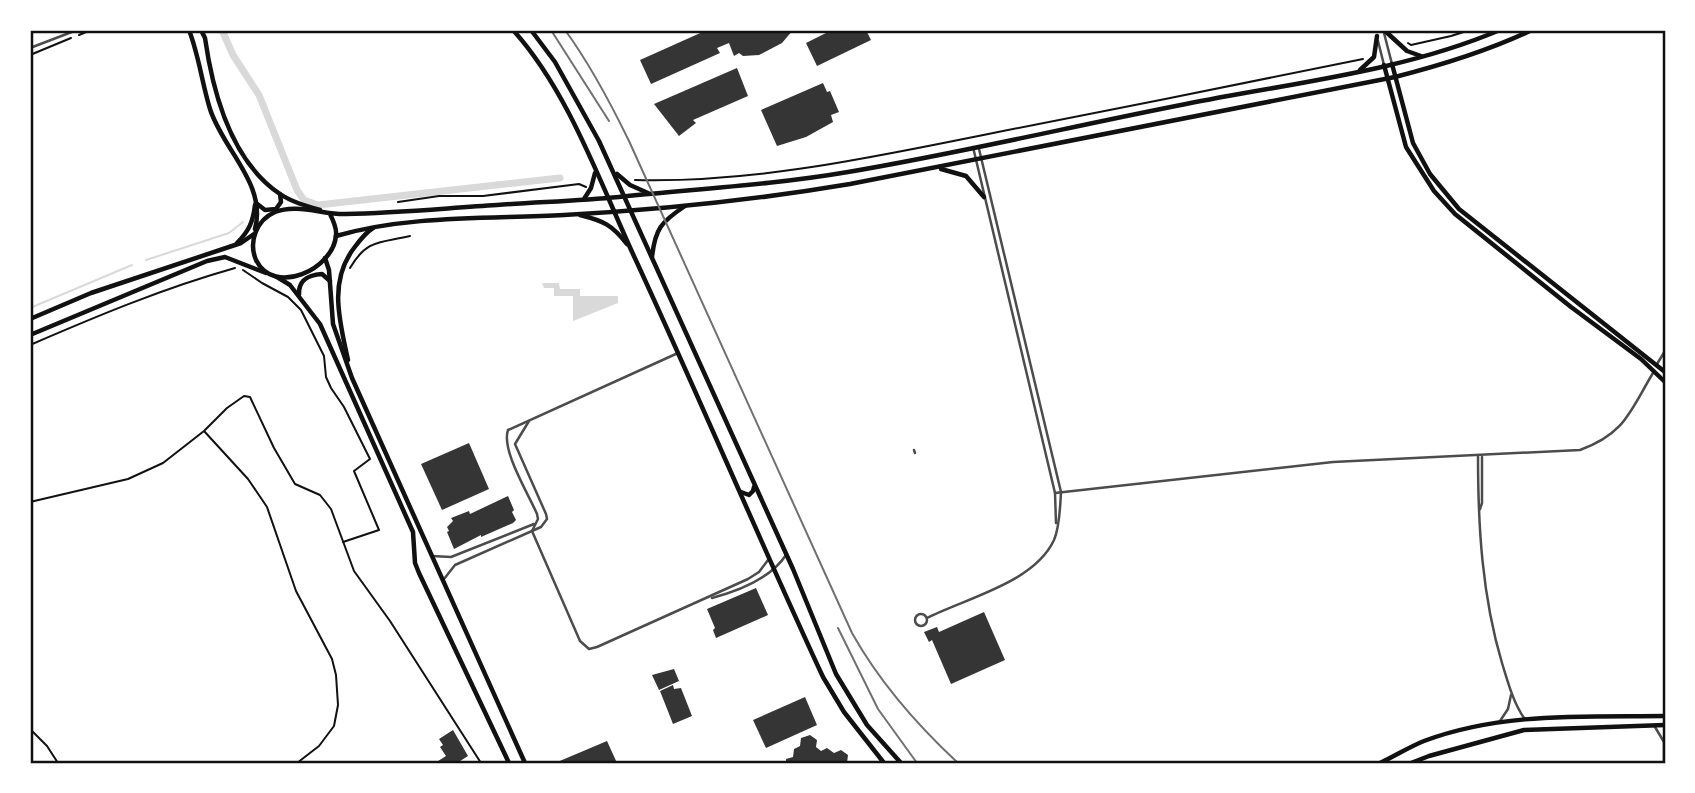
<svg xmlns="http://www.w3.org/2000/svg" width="1695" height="793" viewBox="0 0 1695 793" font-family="'Golos Text',sans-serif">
  <rect width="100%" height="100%" fill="#fff"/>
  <polygon fill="#d9d9d9" points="542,283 559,283 560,289 580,289 580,296 618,296 618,303 573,321 573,296 554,296 554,288 544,288"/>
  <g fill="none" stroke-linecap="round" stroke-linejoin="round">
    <g stroke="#d9d9d9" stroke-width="2">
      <polyline points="286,168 287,164"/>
      <polyline points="146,260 229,233 243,222"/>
      <polyline points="30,308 132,265"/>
    </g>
    <polyline stroke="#d9d9d9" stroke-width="7" points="222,30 233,55 259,95 297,190 304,200 318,205 560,178"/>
  </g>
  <g fill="#353535">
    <polygon points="707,30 710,31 793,30 782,43 759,55 743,56 739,53 734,56 729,43 717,48 720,53 651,84 640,60"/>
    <polygon points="825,30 871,30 867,32 871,40 817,66 806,43 826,33"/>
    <polygon points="737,68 748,96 693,120 696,123 679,136 654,104"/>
    <polygon points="823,83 827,92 830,91 839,112 831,115 833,122 806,137 777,146 761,110"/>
    <polygon points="469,443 489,489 442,510 421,464"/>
    <polygon points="508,496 514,510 512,512 516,520 513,523 481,537 481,535 454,549 447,532 449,531 447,527 453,521 451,518 469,511 470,514"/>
    <polygon points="756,588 768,615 716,638 713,630 715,628 707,609"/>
    <polygon points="984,612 1005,660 951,684 932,640 929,642 924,632 937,627 939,632"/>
    <polygon points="674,669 679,681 659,690 652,675"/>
    <polygon points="673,685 674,689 681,688 692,716 673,724 660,691"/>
    <polygon points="805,697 817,725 766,748 753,720"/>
    <polygon points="453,730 468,756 457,763 435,763 446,756 440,747 443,745 439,739"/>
    <polygon points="810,735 817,740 816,747 821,751 827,748 834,753 841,750 848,755 847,763 786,763 786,759 793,757 794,749 800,746 801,738"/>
    <polygon points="607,741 617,763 555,763"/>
  </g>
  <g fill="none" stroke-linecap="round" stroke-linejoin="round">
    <g stroke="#111" stroke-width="2">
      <polyline points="79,35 91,30"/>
      <polyline points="1408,43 1411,45 1451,36 1470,30"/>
      <polyline points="30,55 71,38"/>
      <path d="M635,180C758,183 878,156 998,132C1120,108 1241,84 1363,59"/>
      <polyline points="398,202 439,196 483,196 579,184 586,187"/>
      <path d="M350,268C367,239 380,243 410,236"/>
      <polyline points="243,270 262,283 288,297 301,310 324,356 326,377 331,388 344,407 370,459 354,471 379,530 343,542"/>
      <path d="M30,345C97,316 164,288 235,268"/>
      <polyline points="205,430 227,408 244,396 250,397 274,448 295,484 320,495 331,509 354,571 390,621 481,763"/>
      <polyline points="30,502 128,479 163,463 204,431 248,479 267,507 296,591 332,659 336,675 338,705 334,726 319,746 297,763"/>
      <polyline points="30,729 47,746 58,763"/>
    </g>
    <g stroke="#4c4c4c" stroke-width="2.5">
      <polyline points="1384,33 1392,64"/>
      <polyline points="1378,41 1384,65"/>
      <polyline points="30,48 77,30"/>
      <polyline points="973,147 1055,493 1056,523"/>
      <path d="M678,353L508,430C501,450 528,493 537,514L538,519L532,531L580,641L589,649L597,647L748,579L759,572L768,560"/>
      <polyline points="1657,364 1665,351"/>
      <polyline points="914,450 915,453"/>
      <path d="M1478,456C1478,526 1482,596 1502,663C1508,682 1513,702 1524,718"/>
      <path d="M1055,493L1333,462L1580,450C1625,434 1630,411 1653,373"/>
      <polyline points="1480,509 1482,503 1482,457"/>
      <polyline points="432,556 451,557 534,524"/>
      <polyline points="444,579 455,565 541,527 547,519 546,514 515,444 529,421"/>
      <path d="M712,598C738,591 771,578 786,555"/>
      <circle cx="921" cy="620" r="6"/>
      <path d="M927,618C966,598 1034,583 1054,540C1060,526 1060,507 1061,492L979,149"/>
      <polyline points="1500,721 1508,709 1511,695"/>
      <polyline points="1655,727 1664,742 1664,763"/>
    </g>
    <g stroke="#111" stroke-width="4.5">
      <polyline points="1392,64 1413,143 1430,174 1459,209 1665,372"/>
      <polyline points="1384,65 1406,147 1434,191 1455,214 1571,307 1641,359 1665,382"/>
    </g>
    <g stroke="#111" stroke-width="4.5">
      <path d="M189,30C199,56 202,83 210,109C223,150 267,184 255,229"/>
      <path d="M201,30L205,38C213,94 231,161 280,194C292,202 306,206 320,210"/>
      <path d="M513,30C568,91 599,180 633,254C698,394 758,537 823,677L844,712L884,763"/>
      <polyline points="531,30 555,62 599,141 793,569 836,674 867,725 901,763"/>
      <polyline points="1384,30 1407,51 1421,56"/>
      <polyline points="1360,70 1374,57 1377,36"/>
      <polyline points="941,169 966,176 984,197"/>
      <polyline points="617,174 630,185 648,193"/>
      <polyline points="584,199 591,188 595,173"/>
      <polyline points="256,203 265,210 276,209 281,202 280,194"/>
      <path d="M330,214C333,220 337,228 336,235C334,269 274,297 256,260C248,241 257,220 275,212C297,203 324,215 346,214C397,213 447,208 497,205C538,202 578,201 619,197C695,189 772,185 848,172C961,153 1073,126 1186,104C1290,83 1401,72 1500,30"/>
      <path d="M580,215C604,221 612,225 627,244"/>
      <path d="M336,236C408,215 489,219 564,215C659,210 755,200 850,184L1395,77C1442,65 1488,51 1532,30"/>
      <path d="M237,243C249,231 253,222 255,205"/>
      <path d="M652,257C655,229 661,222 685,206"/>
      <polyline points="325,258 329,270 333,324 352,378 525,763"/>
      <polyline points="277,277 290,285 320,324 413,532 415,563 419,573 509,763"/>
      <path d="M299,295C298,279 309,275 322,274L330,281"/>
      <polyline points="30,319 91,293 241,243 254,234"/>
      <polyline points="30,335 207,261 225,257 266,273"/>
      <path d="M348,360C340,322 328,282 354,248C360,240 365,233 373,228"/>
      <polyline points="741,492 749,495 753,491 754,487"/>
      <path d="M1380,763C1395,756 1409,747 1424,741C1501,712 1584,717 1665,716"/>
      <polyline points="1411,763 1429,756 1524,730 1665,725"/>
    </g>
    <g stroke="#707070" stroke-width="2">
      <polyline points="551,30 609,121"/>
      <path d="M565,30C590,64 610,102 629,141L852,633C880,683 916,724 958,763"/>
      <polyline points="838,628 878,709 917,763"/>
    </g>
  </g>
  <rect width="1695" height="793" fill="none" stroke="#ffffff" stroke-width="63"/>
  <rect x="32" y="32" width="1632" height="730" fill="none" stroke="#111" stroke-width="2.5"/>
</svg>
